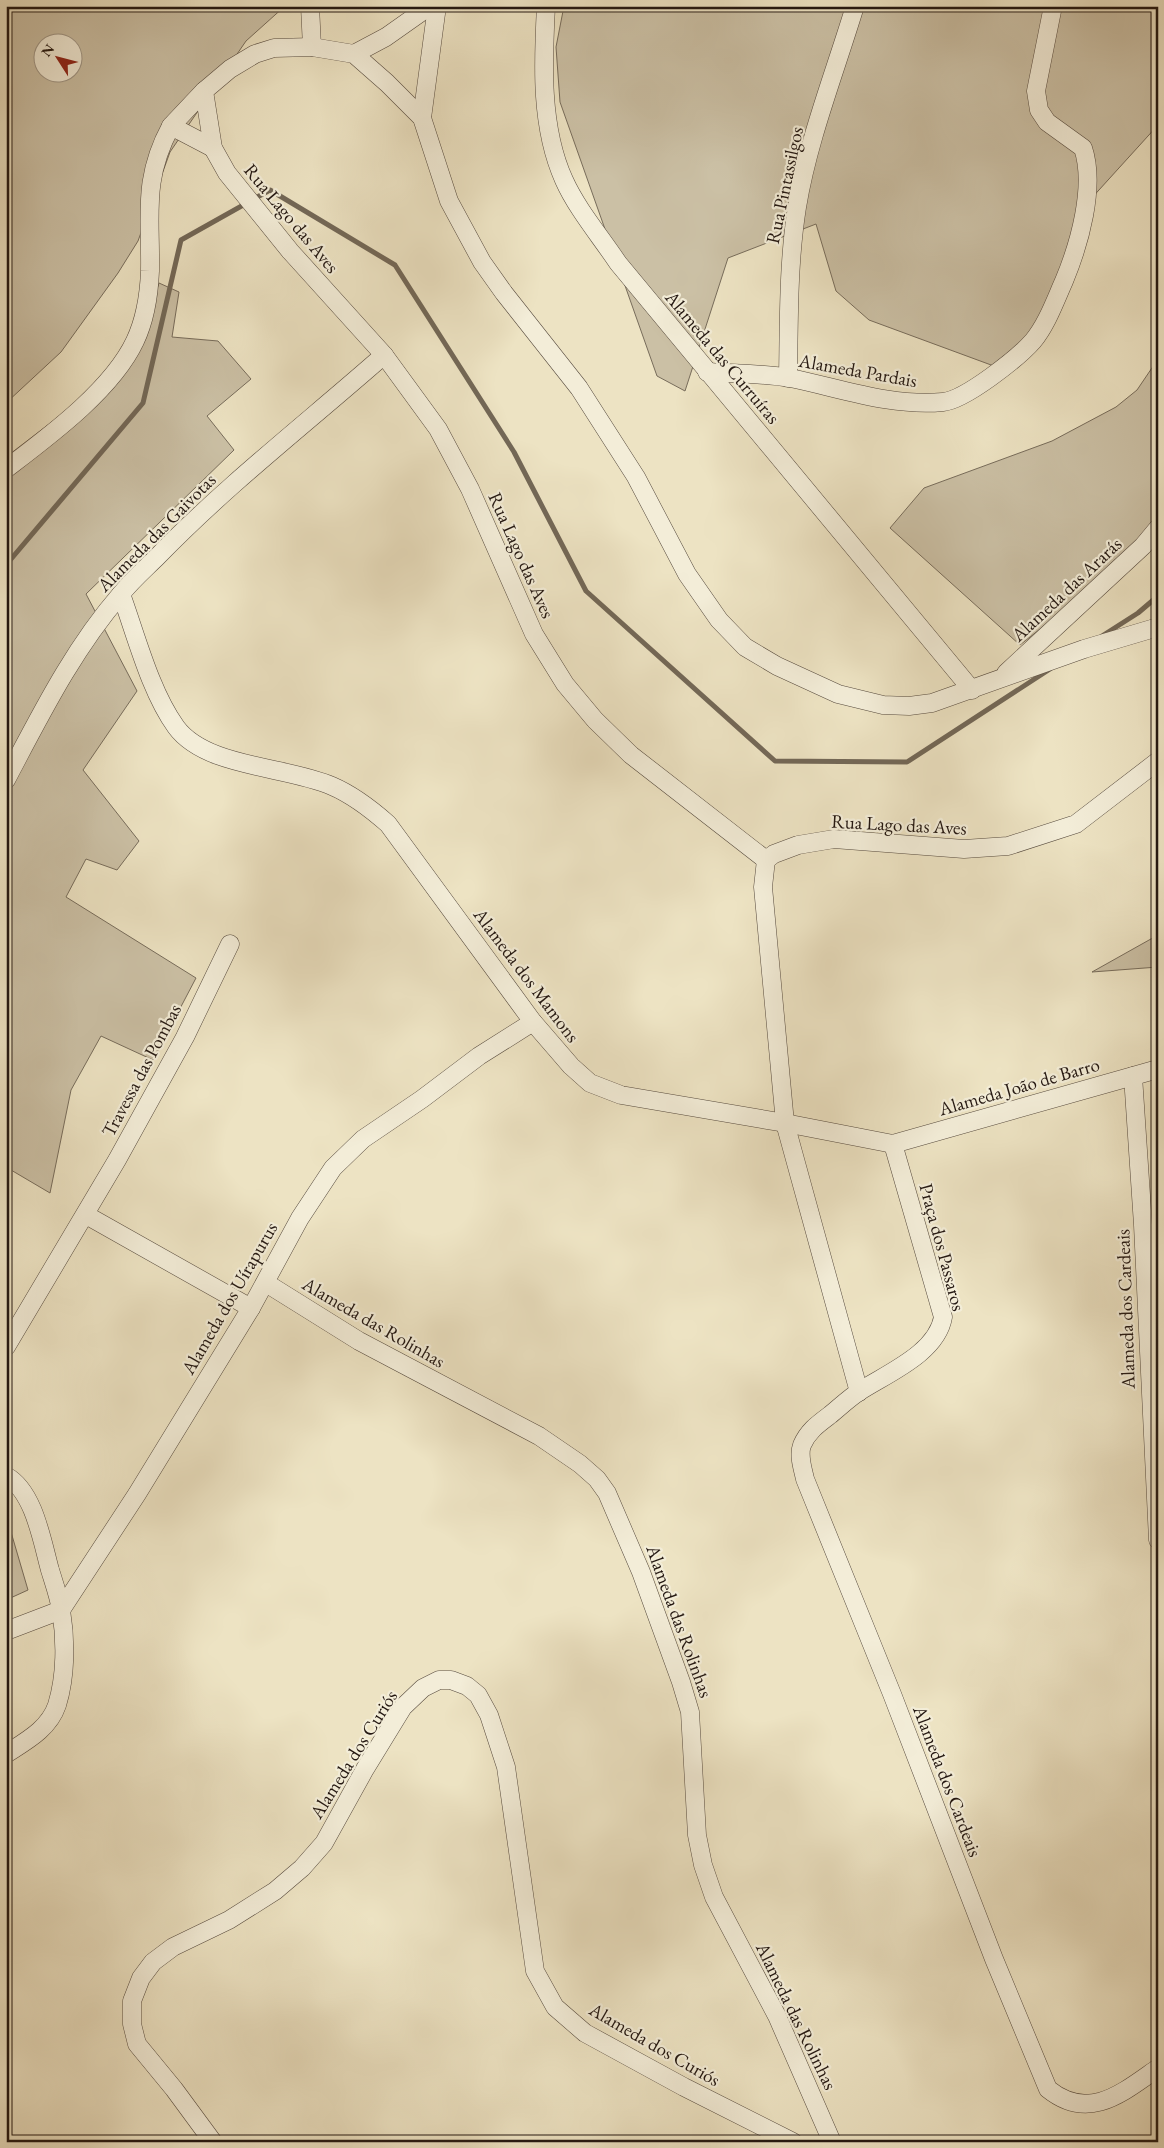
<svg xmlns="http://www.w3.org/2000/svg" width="1164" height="2148" viewBox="0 0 1164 2148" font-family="'EB Garamond',serif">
  <rect width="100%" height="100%" fill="#ede3c3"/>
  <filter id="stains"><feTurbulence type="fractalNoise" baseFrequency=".004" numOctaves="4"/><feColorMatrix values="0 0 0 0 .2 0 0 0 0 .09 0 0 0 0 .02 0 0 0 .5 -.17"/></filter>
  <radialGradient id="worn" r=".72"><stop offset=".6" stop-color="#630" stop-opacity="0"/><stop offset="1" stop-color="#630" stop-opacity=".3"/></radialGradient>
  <g fill="#cbc0a5" stroke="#776c5b" fill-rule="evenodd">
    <path d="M6,6H285L246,41L170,152L138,241L118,273L61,352L6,403ZM42,42H72V72H42Z"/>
    <polygon points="564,6 1158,6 1158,125 1079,212 1048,310 1002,369 869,320 836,291 816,224 728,258 685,391 657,376 560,102 556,47"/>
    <polygon points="159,283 179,292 172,337 218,341 251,379 207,416 234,450 86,594 137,691 83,770 139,841 117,870 86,859 66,897 196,978 153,1060 101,1036 71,1090 50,1193 11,1170 6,1177 6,457 134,359"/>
    <polygon points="1158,359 1158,535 1020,645 890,528 924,488 1052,441 1116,407 1137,390"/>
    <polygon points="1158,935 1158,967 1092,972"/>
    <polygon points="6,1515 28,1590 6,1600"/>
  </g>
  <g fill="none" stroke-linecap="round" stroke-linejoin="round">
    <g stroke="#736857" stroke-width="5">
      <polyline points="6,565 143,403 181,240 270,190 395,265 514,452 586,591 775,761 907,762 1050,669"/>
      <polyline points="1102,636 1138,613 1158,596"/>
    </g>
    <g stroke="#564a3e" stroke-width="19">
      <g id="minor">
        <polyline points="310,6 312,47"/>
        <path d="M546,6C543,63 540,127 564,180C577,209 600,236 618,263L972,690"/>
        <polyline points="354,54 386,37 430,6"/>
        <polyline points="422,118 437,6"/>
        <polyline points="171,126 204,91"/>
        <path d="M707,372C734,374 763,373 790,378C840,388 891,407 943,402C965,400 1018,358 1033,341C1047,324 1055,301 1064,281C1079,245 1096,187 1083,148L1047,122L1039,110L1036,91L1053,6"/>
        <path d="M788,378C789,321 788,264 797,207C808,140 835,72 855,6"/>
        <path d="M6,469C48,437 112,390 135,341C145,320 149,295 150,271C151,215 142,179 171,126L213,148"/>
        <path d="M121,594C136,635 150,691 176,727C206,768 287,766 332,786C353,795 371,809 388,824L533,1022L571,1066L590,1083L621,1095L785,1123L893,1144L1158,1069"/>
        <polyline points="1158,627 1084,649 932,703 909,706 883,705 838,694 777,666 745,647 719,620 687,574 636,477 579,388 504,293 482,262 449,201 422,118 387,83 354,54 312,47 274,48 255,54 230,69 204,91 213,148 227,173 290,251 384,355 438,429 470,489 534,634 565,684 595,720 631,755 766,860 774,854 798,845 834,839 964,849 1008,846 1076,824 1158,761"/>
        <polyline points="1006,673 1143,546 1158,528"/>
        <path d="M6,780C40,716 73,649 121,594C132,580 146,568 158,556C229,483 308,422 384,355"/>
        <polyline points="766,860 763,887 785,1123 859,1392"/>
        <polyline points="1133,1076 1143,1225 1158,1540"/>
        <path d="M893,1144L943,1317C937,1353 888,1373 860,1391C849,1398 840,1407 830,1415C818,1424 808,1431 802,1445C798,1456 803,1469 805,1479L892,1694L994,1959L1048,2089C1089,2122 1122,2093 1158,2068"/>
        <polyline points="86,1215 251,1308"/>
        <polyline points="266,1283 359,1341 539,1436 580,1464 597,1479 607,1493 641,1572 681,1682 690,1712 697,1835 703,1865 714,1897 777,2016 832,2142"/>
        <polyline points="6,1347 117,1160 185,1037 230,944"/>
        <path d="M6,1476C34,1491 42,1541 50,1570C54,1583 59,1597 61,1610C66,1640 66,1676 57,1705C49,1729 26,1741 6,1754"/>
        <polyline points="6,1631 61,1610 137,1494 251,1308 300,1218 333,1168 363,1139 422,1099 479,1056 533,1022"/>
        <polyline points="213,2142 174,2089 137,2044 132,2024 132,2001 141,1978 153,1962 173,1947 229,1920 275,1891 302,1868 324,1843 365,1769 403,1707 423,1688 439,1680 451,1680 467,1686 478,1695 489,1715 506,1767 535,1971 555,2007 585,2033 684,2087 793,2142"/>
      </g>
    </g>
    <use href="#minor" stroke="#f3edd8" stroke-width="18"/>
  </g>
  <g text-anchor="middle" stroke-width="4.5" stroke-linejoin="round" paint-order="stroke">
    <g font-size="19" fill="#231711" stroke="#f3edd8">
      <text transform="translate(784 185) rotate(-78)" y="7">Rua Pintassilgos</text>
      <text transform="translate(292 218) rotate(50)" y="7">Rua Lago das Aves</text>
      <text transform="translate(723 357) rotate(50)" y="7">Alameda das Curruíras</text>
      <text transform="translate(858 370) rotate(10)" y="7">Alameda Pardais</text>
      <text transform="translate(156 532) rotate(-45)" y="7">Alameda das Gaivotas</text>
      <text transform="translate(522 555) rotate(66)" y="7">Rua Lago das Aves</text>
      <text transform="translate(1066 589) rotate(-43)" y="7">Alameda das Ararás</text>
      <text transform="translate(899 824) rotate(3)" y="7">Rua Lago das Aves</text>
      <text transform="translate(527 975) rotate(53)" y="7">Alameda dos Mamons</text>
      <text transform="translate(141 1070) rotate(-62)" y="7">Travessa das Pombas</text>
      <text transform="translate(1019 1086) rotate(-16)" y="7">Alameda João de Barro</text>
      <text transform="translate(943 1247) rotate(75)" y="7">Praça dos Passaros</text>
      <text transform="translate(229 1298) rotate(-60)" y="7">Alameda dos Uírapurus</text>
      <text transform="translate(1125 1309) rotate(-92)" y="7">Alameda dos Cardeais</text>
      <text transform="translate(374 1322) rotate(30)" y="7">Alameda das Rolinhas</text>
      <text transform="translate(680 1621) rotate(70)" y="7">Alameda das Rolinhas</text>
      <text transform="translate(353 1754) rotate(-58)" y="7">Alameda dos Curiós</text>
      <text transform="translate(948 1781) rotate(69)" y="7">Alameda dos Cardeais</text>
      <text transform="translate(797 2016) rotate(64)" y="7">Alameda das Rolinhas</text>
      <text transform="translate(655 2044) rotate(30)" y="7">Alameda dos Curiós</text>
    </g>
  </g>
  <rect width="1164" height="2148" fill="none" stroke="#ede3c3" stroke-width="25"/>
  <rect x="8" y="8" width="1149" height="2133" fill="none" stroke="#231711" stroke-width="2.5"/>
  <rect x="12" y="12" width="1139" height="2123" fill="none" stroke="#231711"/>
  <g transform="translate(58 58) rotate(306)"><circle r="24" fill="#f3edd8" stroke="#a09788"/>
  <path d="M0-4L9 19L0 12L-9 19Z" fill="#8f2418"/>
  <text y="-8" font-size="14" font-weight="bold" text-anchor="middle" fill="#231711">N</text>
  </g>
  <rect width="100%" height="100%" filter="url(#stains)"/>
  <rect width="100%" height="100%" fill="url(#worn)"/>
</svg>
